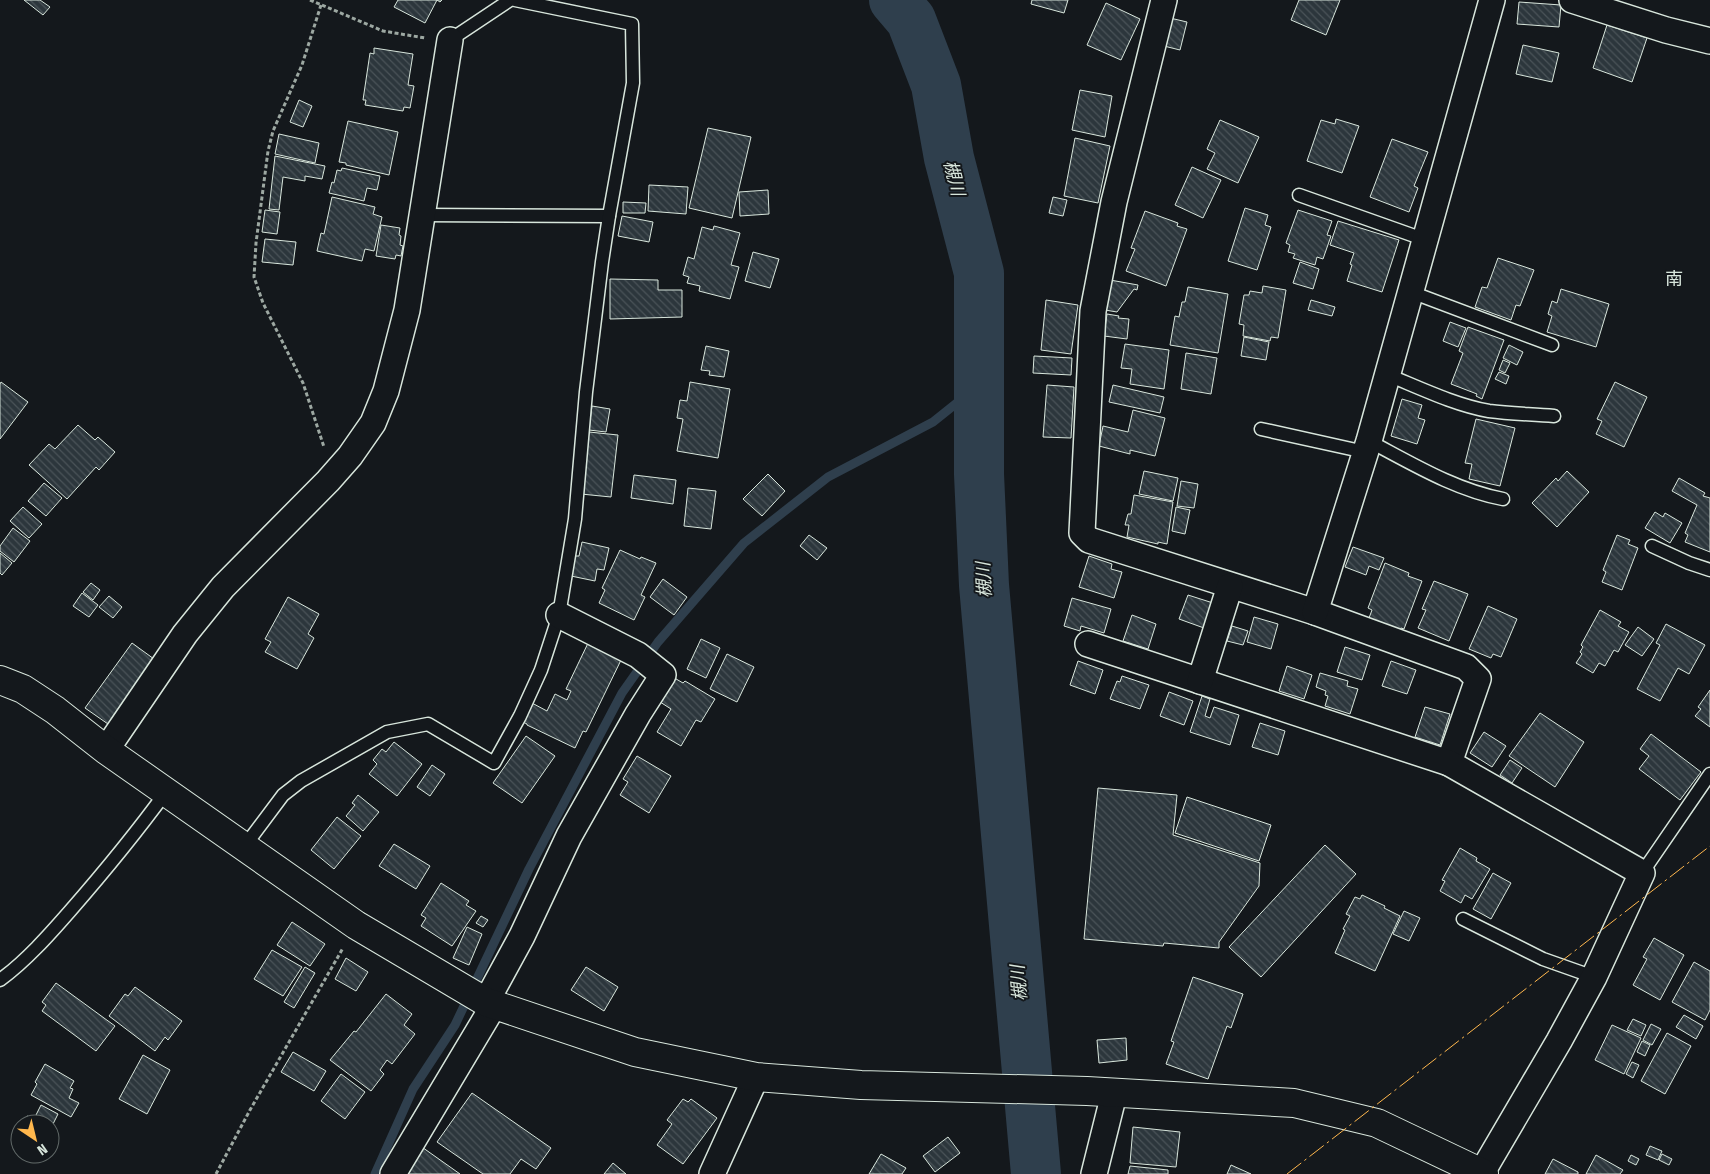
<svg xmlns="http://www.w3.org/2000/svg" width="1710" height="1174" viewBox="0 0 1710 1174" font-family="'Fira Sans Condensed','Noto Sans JP',sans-serif">
  <defs>
    <pattern id="building-back-hatch" width="6" height="6" patternUnits="userSpaceOnUse" patternTransform="scale(1.25)"><rect width="6" height="6" fill="#2c363c"/><path d="M-1 5l2 2M0 0l6 6M5-1l2 2" fill="none" stroke="#4a5358"/></pattern>
  </defs>
  <rect width="100%" height="100%" fill="#14181c"/>
  <g fill="none" stroke-linecap="round" stroke-linejoin="round">
    <polyline stroke="#2f3f4d" stroke-width="9" points="375,1174 413,1089 455,1025 529,869 622,693 658,642 744,543 828,477 933,422 978,386"/>
    <polyline stroke="#2f3f4d" stroke-width="50" points="894,0 911,20 936,85 949,158 979,273 979,474 984,585 1036,1174"/>
  </g>
  <g fill="url(#building-back-hatch)" stroke="#d8e6dc">
    <polygon points="24,0 40,0 50,7 43,15"/>
    <polygon points="398,0 442,0 440,2 437,0 425,23 394,7"/>
    <polygon points="1032,0 1068,0 1064,13 1031,4"/>
    <polygon points="1299,0 1340,0 1326,35 1291,20"/>
    <polygon points="1519,2 1561,5 1559,27 1517,24"/>
    <polygon points="1106,3 1140,19 1121,60 1087,45"/>
    <polygon points="1170,18 1187,22 1180,50 1164,46"/>
    <polygon points="1607,25 1647,38 1632,82 1593,68"/>
    <polygon points="1523,45 1559,53 1552,82 1516,74"/>
    <polygon points="374,48 413,54 408,85 414,86 410,108 404,107 403,111 365,105 366,100 363,100 370,53 374,54"/>
    <polygon points="1080,90 1112,96 1105,137 1072,130"/>
    <polygon points="299,100 312,106 303,127 290,122"/>
    <polygon points="1336,119 1359,126 1342,173 1307,161 1321,120 1335,124"/>
    <polygon points="1220,120 1259,137 1238,183 1207,169 1215,153 1207,149"/>
    <polygon points="348,121 398,132 389,175 346,165 346,163 339,162"/>
    <polygon points="708,128 751,137 732,218 689,208"/>
    <polygon points="279,134 319,143 315,163 275,154"/>
    <polygon points="1075,138 1110,146 1098,203 1064,196"/>
    <polygon points="1392,139 1428,152 1414,186 1418,188 1409,212 1370,197"/>
    <polygon points="275,156 325,166 322,179 305,176 305,181 283,177 279,210 269,209"/>
    <polygon points="1192,167 1221,180 1203,218 1175,205"/>
    <polygon points="342,168 380,176 377,190 367,188 364,201 329,193 332,182 334,183 337,170 341,171"/>
    <polygon points="649,185 688,187 686,214 648,211"/>
    <polygon points="768,190 769,214 740,216 739,192"/>
    <polygon points="332,197 375,207 373,214 382,217 374,251 365,249 362,261 317,251 321,233 324,234"/>
    <polygon points="1053,197 1067,200 1063,216 1049,213"/>
    <polygon points="623,202 646,203 645,213 623,213"/>
    <polygon points="1245,208 1268,215 1265,225 1271,227 1257,270 1228,261"/>
    <polygon points="265,210 280,212 277,234 262,232"/>
    <polygon points="1298,210 1332,221 1327,235 1331,236 1323,259 1317,257 1315,265 1293,258 1295,254 1288,252 1290,245 1286,243"/>
    <polygon points="1145,211 1178,223 1177,226 1187,229 1166,286 1126,271 1135,249 1131,248"/>
    <polygon points="622,216 653,222 649,242 618,236"/>
    <polygon points="1338,221 1399,240 1382,292 1347,281 1352,265 1350,264 1354,253 1330,245"/>
    <polygon points="381,225 400,228 399,235 401,236 400,245 403,246 401,256 396,255 395,259 376,256"/>
    <polygon points="714,226 740,233 731,265 739,267 730,299 699,291 700,286 687,283 689,277 683,275 688,257 694,259 702,227 713,230"/>
    <polygon points="265,239 296,242 293,265 262,262"/>
    <polygon points="753,252 779,259 770,288 745,281"/>
    <polygon points="1498,258 1534,270 1520,306 1516,305 1511,320 1475,307 1482,287 1487,288"/>
    <polygon points="1300,262 1319,269 1313,289 1293,283"/>
    <polygon points="610,279 658,280 658,290 682,290 682,317 610,319"/>
    <polygon points="1110,280 1138,285 1137,290 1134,289 1117,312 1105,310"/>
    <polygon points="1263,286 1286,290 1278,338 1271,337 1270,341 1243,336 1244,325 1239,324 1244,295 1249,295 1250,291 1262,293"/>
    <polygon points="1188,287 1228,294 1218,353 1170,345 1175,316 1179,317 1182,302 1185,302"/>
    <polygon points="1561,289 1609,304 1596,347 1547,332 1552,316 1548,314 1552,301 1557,303"/>
    <polygon points="1046,300 1078,305 1071,354 1041,350"/>
    <polygon points="1311,300 1335,307 1332,316 1308,310"/>
    <polygon points="1107,314 1119,316 1118,318 1129,319 1127,339 1104,336"/>
    <polygon points="1450,322 1466,328 1458,347 1443,341"/>
    <polygon points="1468,327 1504,340 1482,399 1476,396 1477,394 1451,384 1463,353 1459,351"/>
    <polygon points="1244,337 1269,342 1266,360 1241,356"/>
    <polygon points="1125,344 1169,350 1164,389 1130,384 1132,369 1121,368"/>
    <polygon points="1509,345 1523,352 1517,365 1503,358"/>
    <polygon points="706,346 729,351 724,377 709,375 710,371 701,370"/>
    <polygon points="1186,353 1217,358 1211,394 1181,389"/>
    <polygon points="1034,356 1072,358 1071,375 1033,373"/>
    <polygon points="1503,360 1510,363 1505,373 1499,370"/>
    <polygon points="1499,372 1509,376 1506,384 1495,379"/>
    <polygon points="1,382 28,402 0,439 0,384"/>
    <polygon points="690,382 730,389 718,458 677,451 683,419 677,418 680,400 687,401"/>
    <polygon points="1615,382 1647,397 1624,447 1596,434 1602,421 1597,419"/>
    <polygon points="1047,385 1074,387 1071,438 1043,437"/>
    <polygon points="1113,385 1164,397 1160,413 1109,402"/>
    <polygon points="1402,399 1422,405 1418,418 1425,420 1417,444 1391,436"/>
    <polygon points="592,406 610,409 606,432 589,430"/>
    <polygon points="1133,410 1165,418 1155,456 1130,450 1130,454 1099,446 1103,426 1128,432"/>
    <polygon points="1476,419 1515,428 1500,486 1469,479 1472,464 1465,463"/>
    <polygon points="78,425 95,440 98,437 115,452 99,470 96,467 67,499 29,465 49,444 55,449"/>
    <polygon points="589,432 618,435 611,497 581,494"/>
    <polygon points="1144,471 1178,478 1173,501 1139,494"/>
    <polygon points="1567,471 1589,492 1557,527 1532,503 1556,478 1558,481"/>
    <polygon points="768,474 785,491 762,516 743,499"/>
    <polygon points="634,475 676,480 673,504 631,498"/>
    <polygon points="1679,478 1705,493 1703,496 1710,498 1710,552 1685,542 1688,535 1685,533 1697,505 1672,491"/>
    <polygon points="1181,481 1198,484 1194,508 1177,506"/>
    <polygon points="44,483 62,498 46,516 28,501"/>
    <polygon points="688,488 716,491 711,529 684,526"/>
    <polygon points="1134,495 1173,502 1167,544 1158,542 1158,544 1127,537 1129,525 1125,525 1128,514 1131,514"/>
    <polygon points="23,507 42,524 29,538 10,521"/>
    <polygon points="1176,507 1190,510 1185,534 1172,531"/>
    <polygon points="1655,512 1663,517 1665,513 1682,523 1670,543 1645,528"/>
    <polygon points="13,528 30,541 14,562 0,551 0,546"/>
    <polygon points="809,535 827,548 817,560 800,546"/>
    <polygon points="1617,535 1630,540 1628,544 1638,548 1622,590 1602,582 1606,572 1603,570"/>
    <polygon points="582,542 609,548 604,570 597,569 595,581 571,576 575,556 579,556"/>
    <polygon points="1353,547 1384,558 1379,570 1369,566 1366,575 1345,567"/>
    <polygon points="620,550 640,559 641,557 656,563 641,595 645,597 634,620 599,603 605,590 602,588"/>
    <polygon points="0,553 12,563 2,575 0,573"/>
    <polygon points="1089,556 1112,564 1111,569 1122,572 1114,598 1079,587"/>
    <polygon points="1385,563 1409,573 1408,576 1422,581 1404,629 1401,628 1400,630 1369,618 1372,610 1368,608"/>
    <polygon points="663,579 687,597 674,615 650,597"/>
    <polygon points="1434,581 1468,594 1449,641 1418,628 1426,610 1422,609"/>
    <polygon points="91,583 100,590 93,600 83,592"/>
    <polygon points="82,593 98,605 89,617 73,606"/>
    <polygon points="1188,595 1213,603 1204,628 1179,619"/>
    <polygon points="109,596 122,607 113,618 99,607"/>
    <polygon points="288,597 319,614 308,634 314,638 297,669 265,652 271,642 265,639"/>
    <polygon points="1072,598 1111,609 1104,633 1081,626 1080,631 1064,626"/>
    <polygon points="1488,606 1517,619 1501,657 1493,654 1491,658 1469,649"/>
    <polygon points="1600,610 1621,622 1618,626 1629,632 1618,652 1614,650 1605,666 1599,663 1593,673 1576,663 1582,654 1580,652 1583,647 1581,645"/>
    <polygon points="1132,615 1156,624 1148,649 1123,641"/>
    <polygon points="1254,617 1278,624 1271,649 1247,642"/>
    <polygon points="1666,624 1705,645 1689,674 1678,668 1660,701 1637,689 1660,645 1656,643"/>
    <polygon points="1232,626 1248,631 1243,645 1227,641"/>
    <polygon points="1638,627 1654,639 1642,656 1625,645"/>
    <polygon points="590,639 623,656 586,732 583,731 575,748 527,725 527,724 521,721 530,702 547,711 555,694 567,700 571,691 566,689"/>
    <polygon points="701,639 720,648 706,678 687,669"/>
    <polygon points="132,643 154,659 108,724 85,708"/>
    <polygon points="1345,647 1370,655 1362,680 1337,672"/>
    <polygon points="727,654 754,667 737,702 710,689"/>
    <polygon points="1078,661 1103,670 1095,694 1070,685"/>
    <polygon points="1391,661 1416,670 1407,694 1382,686"/>
    <polygon points="1287,666 1312,675 1304,699 1279,691"/>
    <polygon points="1320,673 1348,681 1347,686 1358,689 1350,714 1325,706 1328,696 1325,695 1326,691 1316,687"/>
    <polygon points="671,676 683,683 685,681 715,699 701,722 696,720 681,746 657,732 671,709 657,700"/>
    <polygon points="1122,676 1149,685 1140,709 1110,699 1117,681 1120,682"/>
    <polygon points="1710,690 1710,727 1695,716 1701,709 1698,707"/>
    <polygon points="1169,692 1193,701 1184,725 1160,716"/>
    <polygon points="1202,696 1210,699 1205,716 1210,718 1214,707 1239,715 1230,745 1190,732"/>
    <polygon points="1425,707 1450,714 1440,745 1415,737"/>
    <polygon points="1540,713 1584,742 1555,787 1509,756"/>
    <polygon points="1260,723 1285,731 1278,755 1252,747"/>
    <polygon points="1484,732 1506,746 1492,767 1470,753"/>
    <polygon points="1651,734 1701,772 1680,800 1639,769 1649,756 1640,749"/>
    <polygon points="526,736 555,756 522,803 493,783"/>
    <polygon points="394,742 422,764 397,796 369,774 377,764 373,760 382,749 386,752"/>
    <polygon points="637,756 671,776 649,813 620,795 628,782 623,779"/>
    <polygon points="1510,760 1522,768 1512,783 1500,775"/>
    <polygon points="432,765 445,774 430,796 417,787"/>
    <polygon points="1098,788 1177,795 1173,835 1260,863 1259,886 1219,942 1219,948 1164,943 1163,946 1084,939"/>
    <polygon points="358,795 379,812 363,831 346,816 355,805 352,803"/>
    <polygon points="1187,797 1271,825 1259,861 1175,833"/>
    <polygon points="337,817 361,836 334,869 311,850"/>
    <polygon points="394,844 430,866 416,889 379,866"/>
    <polygon points="1325,845 1356,874 1261,977 1229,947"/>
    <polygon points="1460,848 1477,858 1476,861 1490,869 1472,899 1465,895 1461,903 1440,891 1445,881 1442,880"/>
    <polygon points="1493,873 1511,883 1491,919 1473,909"/>
    <polygon points="441,883 469,901 466,905 476,911 452,946 421,926 426,918 421,915"/>
    <polygon points="1362,895 1385,906 1384,908 1400,916 1375,971 1335,953 1345,930 1343,929 1350,916 1346,914 1355,897 1360,899"/>
    <polygon points="1404,911 1420,918 1409,941 1393,934"/>
    <polygon points="481,916 488,920 483,927 476,923"/>
    <polygon points="292,922 325,944 310,966 277,945"/>
    <polygon points="467,927 482,934 469,965 453,958"/>
    <polygon points="1654,938 1684,955 1660,1000 1633,985 1647,959 1643,957"/>
    <polygon points="272,950 302,967 283,996 254,979"/>
    <polygon points="346,958 368,972 356,991 335,979"/>
    <polygon points="1694,962 1710,971 1710,1010 1705,1020 1672,1002"/>
    <polygon points="305,967 315,973 294,1008 284,1002"/>
    <polygon points="586,967 618,987 604,1011 571,990"/>
    <polygon points="1193,977 1243,994 1231,1028 1227,1026 1208,1079 1166,1064 1174,1042 1171,1041"/>
    <polygon points="56,983 115,1026 96,1051 42,1011 46,1005 42,1002"/>
    <polygon points="135,987 182,1021 168,1040 165,1037 155,1051 109,1016 125,994 128,996"/>
    <polygon points="386,994 412,1014 404,1025 415,1034 392,1064 387,1060 380,1070 384,1074 371,1091 330,1060 354,1031 356,1032"/>
    <polygon points="1684,1015 1703,1026 1696,1039 1676,1027"/>
    <polygon points="1633,1019 1646,1025 1641,1036 1627,1030"/>
    <polygon points="1651,1024 1661,1029 1652,1045 1643,1040"/>
    <polygon points="1612,1025 1641,1038 1624,1074 1595,1060"/>
    <polygon points="1667,1033 1691,1046 1665,1094 1641,1081"/>
    <polygon points="1126,1038 1127,1060 1099,1063 1097,1040"/>
    <polygon points="1642,1041 1650,1045 1645,1056 1637,1052"/>
    <polygon points="293,1052 326,1071 314,1091 281,1072"/>
    <polygon points="143,1055 170,1070 147,1114 119,1099"/>
    <polygon points="1632,1062 1639,1065 1633,1078 1626,1074"/>
    <polygon points="45,1064 74,1081 70,1088 73,1089 69,1098 79,1103 71,1117 31,1095 37,1084 35,1082"/>
    <polygon points="341,1074 365,1092 345,1119 321,1101"/>
    <polygon points="472,1093 551,1148 536,1169 521,1159 510,1174 483,1174 437,1142"/>
    <polygon points="683,1099 688,1102 691,1099 717,1118 683,1164 657,1145 672,1124 667,1120"/>
    <polygon points="41,1105 58,1114 50,1130 50,1124 23,1124 27,1116 34,1119"/>
    <polygon points="1133,1127 1180,1132 1176,1167 1130,1163"/>
    <polygon points="948,1137 960,1153 935,1172 923,1156"/>
    <polygon points="419,1145 460,1174 398,1174"/>
    <polygon points="1650,1146 1662,1151 1658,1160 1646,1155"/>
    <polygon points="881,1154 906,1168 902,1174 869,1174"/>
    <polygon points="1662,1154 1672,1159 1669,1165 1659,1160"/>
    <polygon points="1596,1155 1623,1170 1620,1174 1586,1174"/>
    <polygon points="1631,1155 1639,1159 1636,1165 1628,1161"/>
    <polygon points="1553,1159 1578,1172 1578,1174 1545,1174"/>
    <polygon points="613,1163 626,1174 604,1174"/>
    <polygon points="1231,1165 1251,1174 1227,1174"/>
    <polygon points="1130,1166 1168,1170 1168,1174 1128,1174"/>
  </g>
  <g fill="none" stroke-linecap="round" stroke-linejoin="round">
    <g stroke="#d8e6dc" stroke-width="15">
      <g id="service">
        <polyline points="450,40 510,0"/>
        <polyline points="1299,195 1426,240"/>
        <polyline points="421,215 609,216"/>
        <polyline points="1411,292 1552,345"/>
        <path d="M1388,375C1420,388 1455,405 1489,411C1511,414 1532,414 1554,416"/>
        <polyline points="1261,429 1365,452"/>
        <path d="M1369,441C1411,463 1455,490 1503,499"/>
        <polyline points="1652,546 1689,563 1710,570"/>
        <polyline points="244,847 283,795 301,781 387,732 428,724 494,763 520,716 541,670 559,615 575,519 586,392 602,262 609,216 633,83 632,24 515,0"/>
        <polyline points="1642,873 1710,774"/>
        <polyline points="1463,919 1543,959 1594,977"/>
        <path d="M0,980C26,961 49,935 70,911C104,872 136,833 166,792"/>
      </g>
    </g>
    <g stroke="#d8e6dc" stroke-width="28">
      <g id="minor">
        <polyline points="1164,0 1114,202 1093,311 1082,533 1089,540 1315,612 1466,667 1478,679 1449,763"/>
        <polyline points="1572,0 1666,30 1710,41"/>
        <polyline points="1315,612 1369,441 1492,0"/>
        <polyline points="1088,644 1449,763 1642,873 1594,977 1559,1041 1481,1174"/>
        <polyline points="1200,681 1230,586"/>
        <polyline points="106,750 185,634 223,587 328,481 350,456 373,423 386,391 407,310 450,40"/>
        <polyline points="486,1002 522,936 569,836 638,714 663,675 638,655 559,615"/>
        <polyline points="393,1174 494,1005"/>
        <polyline points="712,1174 756,1077"/>
        <polyline points="1094,1174 1114,1094"/>
      </g>
    </g>
    <g stroke="#d8e6dc" stroke-width="30">
      <polyline id="tertiary" points="0,680 23,689 55,710 106,750 356,925 486,1002 635,1052 756,1077 861,1085 1087,1091 1294,1103 1377,1123 1484,1174"/>
    </g>
    <g stroke="#9da8a2" stroke-width="3" stroke-dasharray="4 2.5" stroke-linecap="butt">
      <polyline points="310,0 383,31 425,38"/>
      <polyline points="321,5 302,65 273,131 268,151 256,243 254,277 263,303 303,383 324,447"/>
      <polyline points="216,1174 250,1110 343,948"/>
    </g>
    <use href="#service" stroke="#14181c" stroke-width="12"/>
    <use href="#minor" stroke="#14181c" stroke-width="25"/>
    <use href="#tertiary" stroke="#14181c" stroke-width="28"/>
    <polyline stroke="#ffb74d" stroke-width="1" stroke-dasharray="18 4 2.5 4" stroke-linecap="butt" points="1287,1174 1710,846"/>
  </g>
  <g text-anchor="middle" stroke-width="4" stroke-linejoin="round" paint-order="stroke">
    <g font-size="18" font-style="italic" fill="#d8e6dc" stroke="#14181c">
      <text transform="translate(954 178) rotate(76)" y="6">槻川</text>
      <text transform="translate(984 580) rotate(-93)" y="6">槻川</text>
      <text transform="translate(1019 983) rotate(-95)" y="6">槻川</text>
    </g>
    <g font-size="18" fill="#d8e6dc" stroke="#14181c">
      <text x="1674" y="285">南</text>
    </g>
  </g>
  <g transform="translate(35 1139) rotate(145)"><circle r="24" fill="#14181c" stroke="#626a69"/>
  <path d="M0-4L9 19L0 12L-9 19Z" fill="#ffb74d"/>
  <text y="-8" font-size="14" font-weight="bold" text-anchor="middle" fill="#d8e6dc">N</text>
  </g>
</svg>
